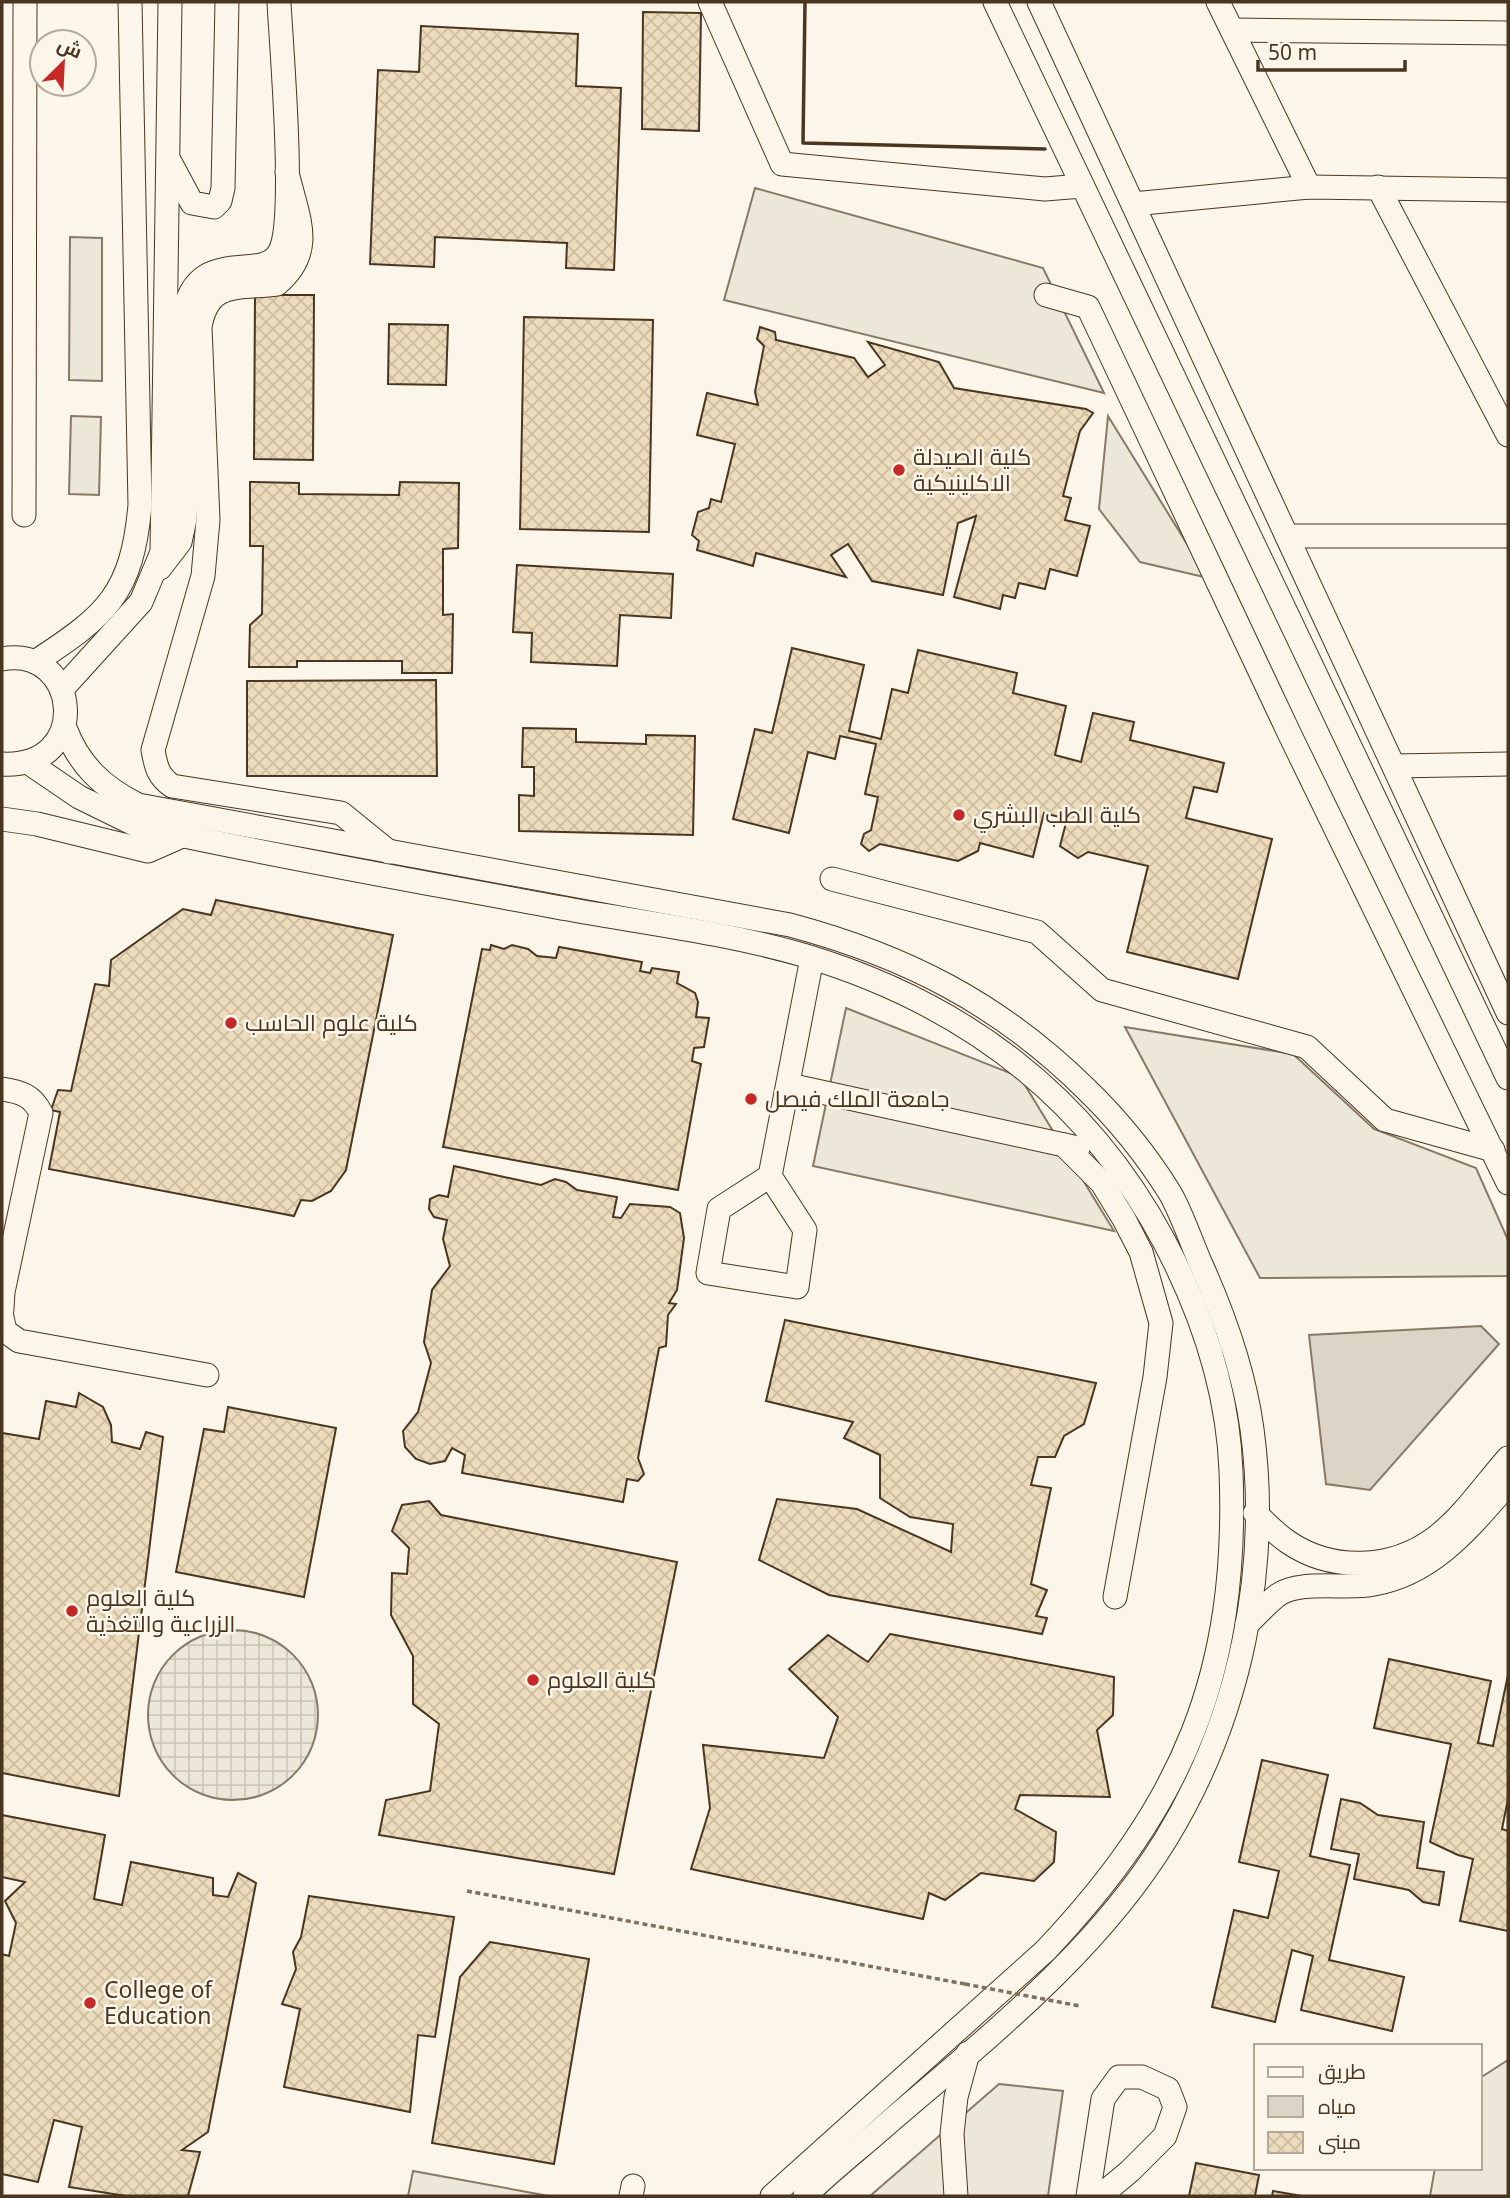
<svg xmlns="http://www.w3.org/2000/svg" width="1510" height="2198" viewBox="0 0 1510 2198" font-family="'Noto Sans',Cairo,sans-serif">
  <defs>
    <pattern id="plaza-grid" width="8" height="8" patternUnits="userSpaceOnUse" patternTransform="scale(1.75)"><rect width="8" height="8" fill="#ede7d9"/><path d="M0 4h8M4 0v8" fill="none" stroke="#cdc7ba"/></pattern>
    <pattern id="building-cross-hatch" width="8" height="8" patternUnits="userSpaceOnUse" patternTransform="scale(1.75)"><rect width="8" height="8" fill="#ecdcbc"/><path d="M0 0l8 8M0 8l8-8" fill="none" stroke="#ccbda1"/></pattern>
  </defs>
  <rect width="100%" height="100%" fill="#fbf6e9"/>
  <g fill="#ede7d9" stroke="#887966" stroke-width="2">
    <polygon points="755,188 1043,268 1104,393 724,300"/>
    <polygon points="70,237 102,238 102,381 69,380"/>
    <polygon points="71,416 101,417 99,495 69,494"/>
    <polygon points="1108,416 1208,578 1140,562 1099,509"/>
    <polygon points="846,1008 1020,1077 1114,1231 813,1166"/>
    <polygon points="1125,1027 1293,1054 1374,1129 1476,1168 1508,1240 1508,1276 1260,1278"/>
    <polygon points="1508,2060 1508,2196 1430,2196 1435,2168 1480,2168 1480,2078"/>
    <polygon points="999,2084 1063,2091 1048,2196 870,2196"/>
    <polygon points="413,2171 549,2196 408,2196"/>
  </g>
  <circle fill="url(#plaza-grid)" stroke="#887966" stroke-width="2" cx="233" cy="1715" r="85"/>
  <polygon fill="#dcd4c6" stroke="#887966" stroke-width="2" points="1481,1326 1499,1344 1370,1490 1326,1484 1309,1335"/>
  <g fill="url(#building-cross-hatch)" stroke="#4a3520" stroke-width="2">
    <polygon points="643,12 701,13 699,131 642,129"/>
    <polygon points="421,26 578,34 576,86 621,88 614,270 566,268 567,243 435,237 434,267 370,264 378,70 419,72"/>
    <polygon points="255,295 314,295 313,460 254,459"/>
    <polygon points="524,317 653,320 649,532 520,529"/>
    <polygon points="389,324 448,325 446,385 388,384"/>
    <polygon points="760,327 775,332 776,340 854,358 868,377 885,365 868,342 939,362 954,388 1086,409 1093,413 1080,431 1063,496 1071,498 1065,520 1090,526 1077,576 1050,569 1045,589 1019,583 1015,598 1003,595 1000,609 954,597 976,516 958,523 943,595 872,581 848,544 831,555 846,577 756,553 753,566 697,550 699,541 692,535 698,512 709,508 711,499 721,502 735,444 697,435 707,393 758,405 755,392 764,346 757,339"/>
    <polygon points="250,482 299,483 299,494 399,495 400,482 459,483 458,548 443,549 443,615 453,614 452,673 402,673 402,661 297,661 297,667 249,667 250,625 262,614 263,546 250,546"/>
    <polygon points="517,565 673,574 671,618 620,615 617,666 531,662 532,633 513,632"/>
    <polygon points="792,648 864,665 849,731 881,739 892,689 908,693 918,650 1017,673 1013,693 1066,706 1055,755 1081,762 1093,713 1134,722 1130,740 1224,763 1217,792 1194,787 1186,818 1272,839 1238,979 1127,952 1148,866 1088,852 1078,858 1060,846 1067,819 1044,813 1033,857 980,843 978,851 958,861 880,844 869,851 861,844 864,834 871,830 878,797 865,794 876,744 840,736 835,759 808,752 789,833 733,819 755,729 772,733"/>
    <polygon points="436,680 437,776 247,776 247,681"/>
    <polygon points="523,728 576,729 576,742 646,744 646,735 695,736 693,835 519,831 519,795 534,796 534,767 522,767"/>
    <polygon points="216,900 393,935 346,1170 331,1191 312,1201 301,1200 294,1216 49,1169 60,1112 51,1110 58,1090 71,1091 95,984 109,986 111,960 183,909 211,915"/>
    <polygon points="491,945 504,949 512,945 528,949 537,956 556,958 559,947 642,962 640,971 650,973 652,968 679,972 677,983 695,993 698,1002 696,1017 709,1018 704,1047 694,1048 692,1061 701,1064 678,1190 443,1147 482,949 490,950"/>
    <polygon points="454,1166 541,1185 555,1179 566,1182 577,1190 617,1197 613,1217 621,1218 630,1204 670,1207 680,1213 684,1238 677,1290 669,1303 676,1304 668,1315 666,1346 659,1348 638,1458 644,1474 638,1481 627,1479 623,1502 462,1473 465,1455 452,1448 445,1461 430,1464 416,1459 405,1447 403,1431 418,1412 431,1363 424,1342 432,1290 450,1266 443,1239 447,1220 434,1217 429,1209 430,1199 439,1195 448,1197"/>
    <polygon points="785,1320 1096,1383 1084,1424 1064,1436 1055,1457 1038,1457 1031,1485 1051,1488 1031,1584 1047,1590 1036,1616 1047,1618 1042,1634 829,1595 759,1560 777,1499 857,1509 951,1552 953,1524 910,1517 880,1498 880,1455 844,1438 853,1422 766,1401"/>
    <polygon points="79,1393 103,1407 111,1425 112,1442 140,1449 146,1432 163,1437 119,1796 2,1773 2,1433 39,1439 46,1401 76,1407"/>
    <polygon points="228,1407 336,1428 304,1597 176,1572 204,1429 224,1432"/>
    <polygon points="429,1501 441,1515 677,1562 614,1874 379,1835 386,1800 430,1791 439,1724 413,1704 413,1656 391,1615 392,1573 407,1574 409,1548 392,1531 402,1505"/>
    <polygon points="890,1634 1114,1677 1113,1715 1097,1730 1110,1797 1020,1795 1015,1809 1056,1832 1054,1862 1034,1881 981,1873 945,1900 929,1893 923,1919 691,1869 710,1808 703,1745 824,1758 838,1717 789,1669 828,1635 868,1662"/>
    <polygon points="1389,1659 1491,1681 1478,1743 1493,1746 1508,1675 1508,1799 1502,1829 1508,1831 1508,1931 1460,1921 1473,1859 1458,1855 1430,1842 1451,1744 1374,1728"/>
    <polygon points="1262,1760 1328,1775 1310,1856 1350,1865 1329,1960 1404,1977 1392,2031 1301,2010 1313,1956 1292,1950 1275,2022 1212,2007 1234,1910 1268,1918 1279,1871 1239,1862"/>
    <polygon points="1341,1799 1360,1803 1378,1815 1424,1822 1417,1868 1444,1872 1439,1905 1423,1902 1409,1890 1354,1879 1359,1854 1331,1849"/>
    <polygon points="2,1815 105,1835 94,1899 122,1905 131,1862 213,1878 213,1895 228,1897 238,1873 256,1883 208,2132 182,2150 200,2152 188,2196 126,2196 69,2187 82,2127 54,2120 38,2182 2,2174 2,1954 9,1956 16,1923 5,1901 25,1882 2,1877"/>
    <polygon points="309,1896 454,1917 435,2037 418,2035 410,2112 284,2087 300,2009 282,2004 296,1969 293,1952 301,1937"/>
    <polygon points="490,1942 589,1959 554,2164 432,2143 460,1977"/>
    <polygon points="1196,2163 1259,2175 1255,2196 1189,2196"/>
    <polygon points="1273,2191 1302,2196 1272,2196"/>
  </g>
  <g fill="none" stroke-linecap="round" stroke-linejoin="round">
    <g stroke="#4a3520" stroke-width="25">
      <g id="minor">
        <polyline points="710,2 782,164 1045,189 1082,186"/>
        <polyline points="995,2 1508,1078"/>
        <polyline points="1039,2 1508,1013"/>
        <polyline points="1218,2 1309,187"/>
        <polyline points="1232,30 1508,33"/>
        <polyline points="170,162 192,203 214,207 220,201 223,188 227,2"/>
        <path d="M287,172C297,217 317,250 277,284C238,289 208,280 200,327L208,520L203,576L153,750C156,767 158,776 172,786L341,813L389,852"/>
        <polyline points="1378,187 1508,435"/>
        <polyline points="1133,204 1309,187 1508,190"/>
        <polyline points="1046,295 1088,307 1290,735 1508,1183"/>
        <polyline points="24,515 25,2"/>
        <polyline points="1287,536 1508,536"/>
        <path d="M160,568L180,542L185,519L183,318C195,242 260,284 279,253C297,224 281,45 279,2"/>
        <path d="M2,659C80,645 93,769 2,764"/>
        <path d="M35,662C107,615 132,594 140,505L130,2"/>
        <polyline points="62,689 141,602 162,552 170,2"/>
        <path d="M65,728C79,765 102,787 138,805L790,925C906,956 1000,1004 1086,1089C1117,1119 1147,1156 1170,1193C1182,1214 1190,1239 1200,1262C1224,1315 1244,1370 1252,1429C1271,1569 1240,1718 1166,1839C1097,1952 987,2038 887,2124C860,2148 830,2171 805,2196"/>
        <path d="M29,763L79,797L138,826C277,857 417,881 556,907C638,922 724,932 803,955C961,1002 1086,1095 1164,1241C1202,1313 1228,1390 1231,1471C1239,1674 1183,1805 1045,1951L772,2196"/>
        <polyline points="1394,766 1508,764"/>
        <polyline points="2,819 37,824 148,851 182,836"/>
        <polyline points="832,879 1037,932 1102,990 1307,1047 1385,1120 1493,1150"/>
        <polyline points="789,1085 1078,1148"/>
        <path d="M2,1089C21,1092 32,1095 41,1113L3,1292L2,1309"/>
        <polyline points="1064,1145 1102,1183 1124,1219 1141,1252 1161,1323 1155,1377 1115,1597"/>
        <polyline points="770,1176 805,1230 797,1287 708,1273 719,1209 770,1176 812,958"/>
        <polyline points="2,1317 5,1331 19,1341 207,1375"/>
        <path d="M1255,1513C1266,1523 1276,1534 1288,1542C1332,1572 1392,1570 1435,1538C1463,1517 1485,1484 1508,1458"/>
        <path d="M1247,1624C1257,1615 1267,1603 1278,1595C1301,1579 1347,1590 1374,1584C1434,1573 1470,1527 1508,1484"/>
        <polyline points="631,2196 633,2186"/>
        <polyline points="956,2196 952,2134 956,2097 968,2053"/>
        <polyline points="1088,2196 1103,2099 1119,2077 1142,2077 1168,2089 1175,2107 1165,2136 1130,2171 1100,2196"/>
      </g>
    </g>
    <polyline stroke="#7f6f5c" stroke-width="3.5" stroke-dasharray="5 3.5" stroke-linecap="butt" points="467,1891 965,1984"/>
    <use href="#minor" stroke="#fbf6e9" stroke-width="23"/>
    <polyline stroke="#7f6f5c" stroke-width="3.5" stroke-dasharray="5 3.5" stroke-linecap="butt" points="965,1984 1080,2006"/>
    <polyline stroke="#4a3520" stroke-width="3.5" points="805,2 803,143 1045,149"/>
  </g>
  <g fill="#c62828" stroke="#fbf6e9" stroke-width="2.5">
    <circle cx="899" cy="470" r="7"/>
    <circle cx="959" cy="815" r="7"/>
    <circle cx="231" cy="1023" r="7"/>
    <circle cx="751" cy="1099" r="7"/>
    <circle cx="72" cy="1611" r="7"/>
    <circle cx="533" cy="1680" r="7"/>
    <circle cx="90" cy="2003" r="7"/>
  </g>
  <g text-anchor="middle" stroke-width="5" stroke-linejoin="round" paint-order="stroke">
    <g font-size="23" fill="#4a3520" stroke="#fbf6e9" text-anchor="start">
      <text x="913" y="465">كلية الصيدلة<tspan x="913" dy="26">الاكلينيكية</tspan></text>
      <text x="973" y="823">كلية الطب البشري</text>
      <text x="245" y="1031">كلية علوم الحاسب</text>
      <text x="765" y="1107">جامعة الملك فيصل</text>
      <text x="86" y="1606">كلية العلوم<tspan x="86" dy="26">الزراعية والتغذية</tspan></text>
      <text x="547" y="1688">كلية العلوم</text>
      <text x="104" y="1998">College of<tspan x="104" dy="26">Education</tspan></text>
    </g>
  </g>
  <rect width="1510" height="2198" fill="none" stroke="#4a3520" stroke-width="7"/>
  <rect x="1254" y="2044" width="228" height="126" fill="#fbf6e9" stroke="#b4a999" stroke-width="2"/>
  <rect x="1268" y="2067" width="35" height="10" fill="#fbf6e9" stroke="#b4a999" stroke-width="2"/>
  <text x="1318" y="2079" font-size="21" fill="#4a3520">طريق</text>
  <rect x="1268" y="2096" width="35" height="21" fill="#dcd4c6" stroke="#b4a999" stroke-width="2"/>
  <text x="1318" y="2114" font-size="21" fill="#4a3520">مياه</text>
  <rect x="1268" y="2132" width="35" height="21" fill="url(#building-cross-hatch)" stroke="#b4a999" stroke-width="2"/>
  <text x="1318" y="2149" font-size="21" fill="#4a3520">مبنى</text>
  <g transform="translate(63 63) rotate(24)"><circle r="33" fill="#fbf6e9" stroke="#b4a999" stroke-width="2"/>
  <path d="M0-5L12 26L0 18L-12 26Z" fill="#c62828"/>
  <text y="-10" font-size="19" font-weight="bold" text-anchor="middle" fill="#4a3520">ش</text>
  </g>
  <path d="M1258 60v10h147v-10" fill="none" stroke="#4a3520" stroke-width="3.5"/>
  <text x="1268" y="60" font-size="21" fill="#4a3520" stroke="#fbf6e9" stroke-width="5" paint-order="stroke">50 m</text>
</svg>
